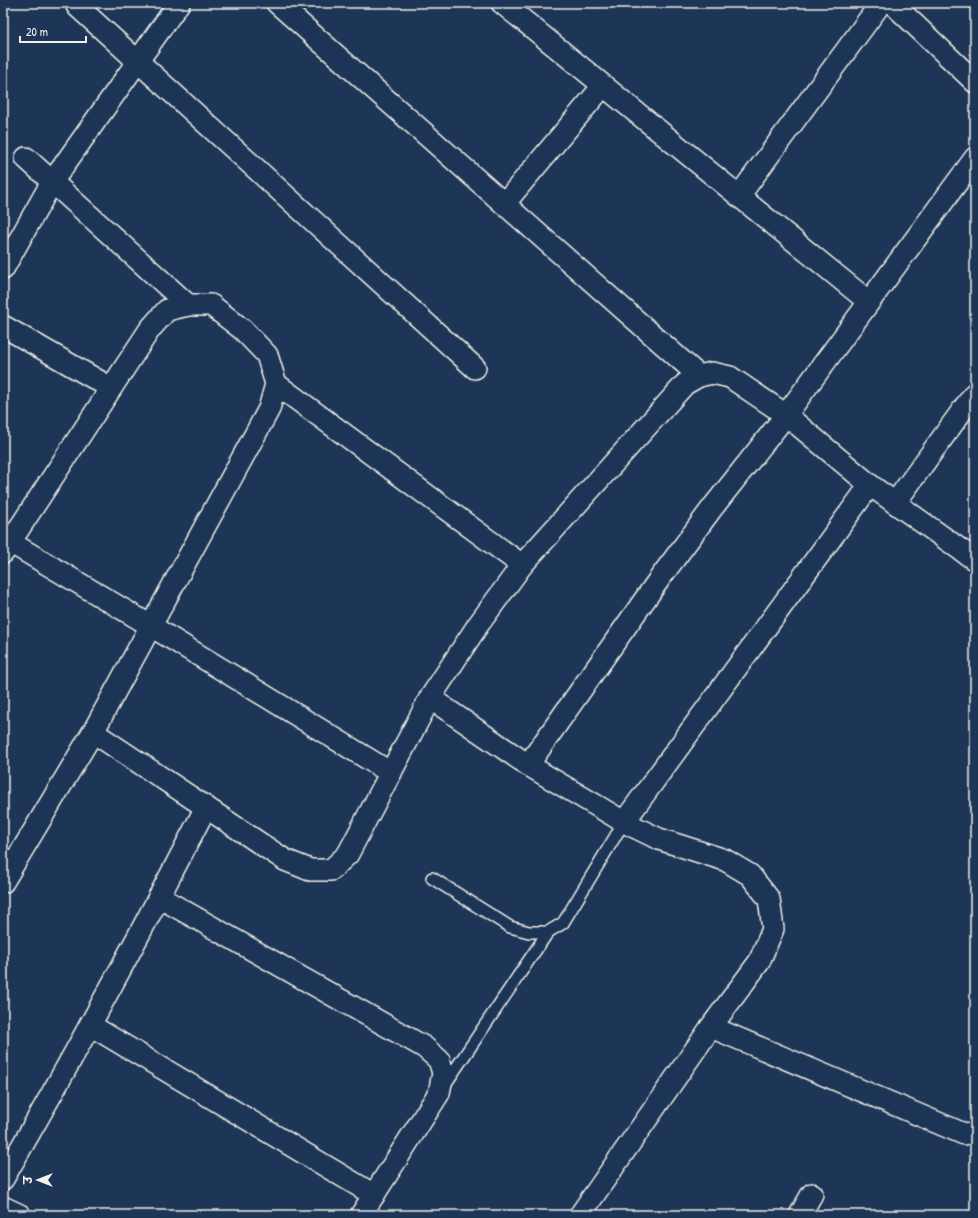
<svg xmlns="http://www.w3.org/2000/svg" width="978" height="1218" viewBox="0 0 978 1218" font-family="'Patrick Hand','Playpen Sans Deva',sans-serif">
  <rect width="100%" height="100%" fill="#1d3557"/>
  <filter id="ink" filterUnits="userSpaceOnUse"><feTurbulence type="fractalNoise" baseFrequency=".025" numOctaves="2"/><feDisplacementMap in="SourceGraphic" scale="8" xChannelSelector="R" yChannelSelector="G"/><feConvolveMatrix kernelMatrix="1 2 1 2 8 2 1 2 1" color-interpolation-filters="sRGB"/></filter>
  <g filter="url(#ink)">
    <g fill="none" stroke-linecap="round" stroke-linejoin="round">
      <g stroke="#f4f1e8" stroke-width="14">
        <g id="lane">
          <polyline points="432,878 510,927 529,932 548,932 563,923 624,822"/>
          <polyline points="446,1083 548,932"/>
        </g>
      </g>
      <g stroke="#f4f1e8" stroke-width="24">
        <g id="street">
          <polyline points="277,3 699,376"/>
          <polyline points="502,3 869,302"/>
          <polyline points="892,3 975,82"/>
          <polyline points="77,6 475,368"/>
          <polyline points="26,158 188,305"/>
          <polyline points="739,196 881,3"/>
          <polyline points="504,204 603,86"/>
          <polyline points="3,269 52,182 179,3"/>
          <polyline points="3,326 111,388"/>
          <polyline points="276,384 522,565"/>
          <polyline points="895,503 975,393"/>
          <polyline points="3,538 151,626 391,773"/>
          <polyline points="3,553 150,329 167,310 188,305 211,305 243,330 267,355 276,384 269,409 93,732 3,882"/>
          <polyline points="430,698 528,765 624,822 659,839 725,860 750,875 769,899 773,929 759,962 711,1027 580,1215"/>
          <polyline points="93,732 285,860 310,870 331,870 348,854 430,698 478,625 522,565 685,384 699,376 712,373 730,377 786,415 870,485 975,560"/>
          <polyline points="528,765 660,578 713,507 786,415 975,158"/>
          <polyline points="624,822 870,485"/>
          <polyline points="159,897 424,1047 439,1060 443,1073 439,1093 361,1215"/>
          <polyline points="90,1025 374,1195"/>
          <polyline points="711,1027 964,1134"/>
          <path d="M3,1179C74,1057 141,933 206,807"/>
          <polyline points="3,1207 20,1215"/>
          <polyline points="800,1215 812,1194"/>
        </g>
      </g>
      <use href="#lane" stroke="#1d3557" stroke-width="11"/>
      <use href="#street" stroke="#1d3557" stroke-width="21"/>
    </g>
  </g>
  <rect width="978" height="1218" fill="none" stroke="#1d3557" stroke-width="16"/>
  <rect x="8" y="8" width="962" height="1202" fill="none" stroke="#f4f1e8" stroke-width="1.5" filter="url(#ink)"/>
  <g transform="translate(38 1180) rotate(270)" stroke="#1d3557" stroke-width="3" paint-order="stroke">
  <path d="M0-3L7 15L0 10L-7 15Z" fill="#f4f1e8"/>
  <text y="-6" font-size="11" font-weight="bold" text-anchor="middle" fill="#f4f1e8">उ</text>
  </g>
  <path d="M20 36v6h66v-6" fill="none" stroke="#f4f1e8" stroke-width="2"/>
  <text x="26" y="36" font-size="12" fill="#f4f1e8" stroke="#1d3557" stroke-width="3" paint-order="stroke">20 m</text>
</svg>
